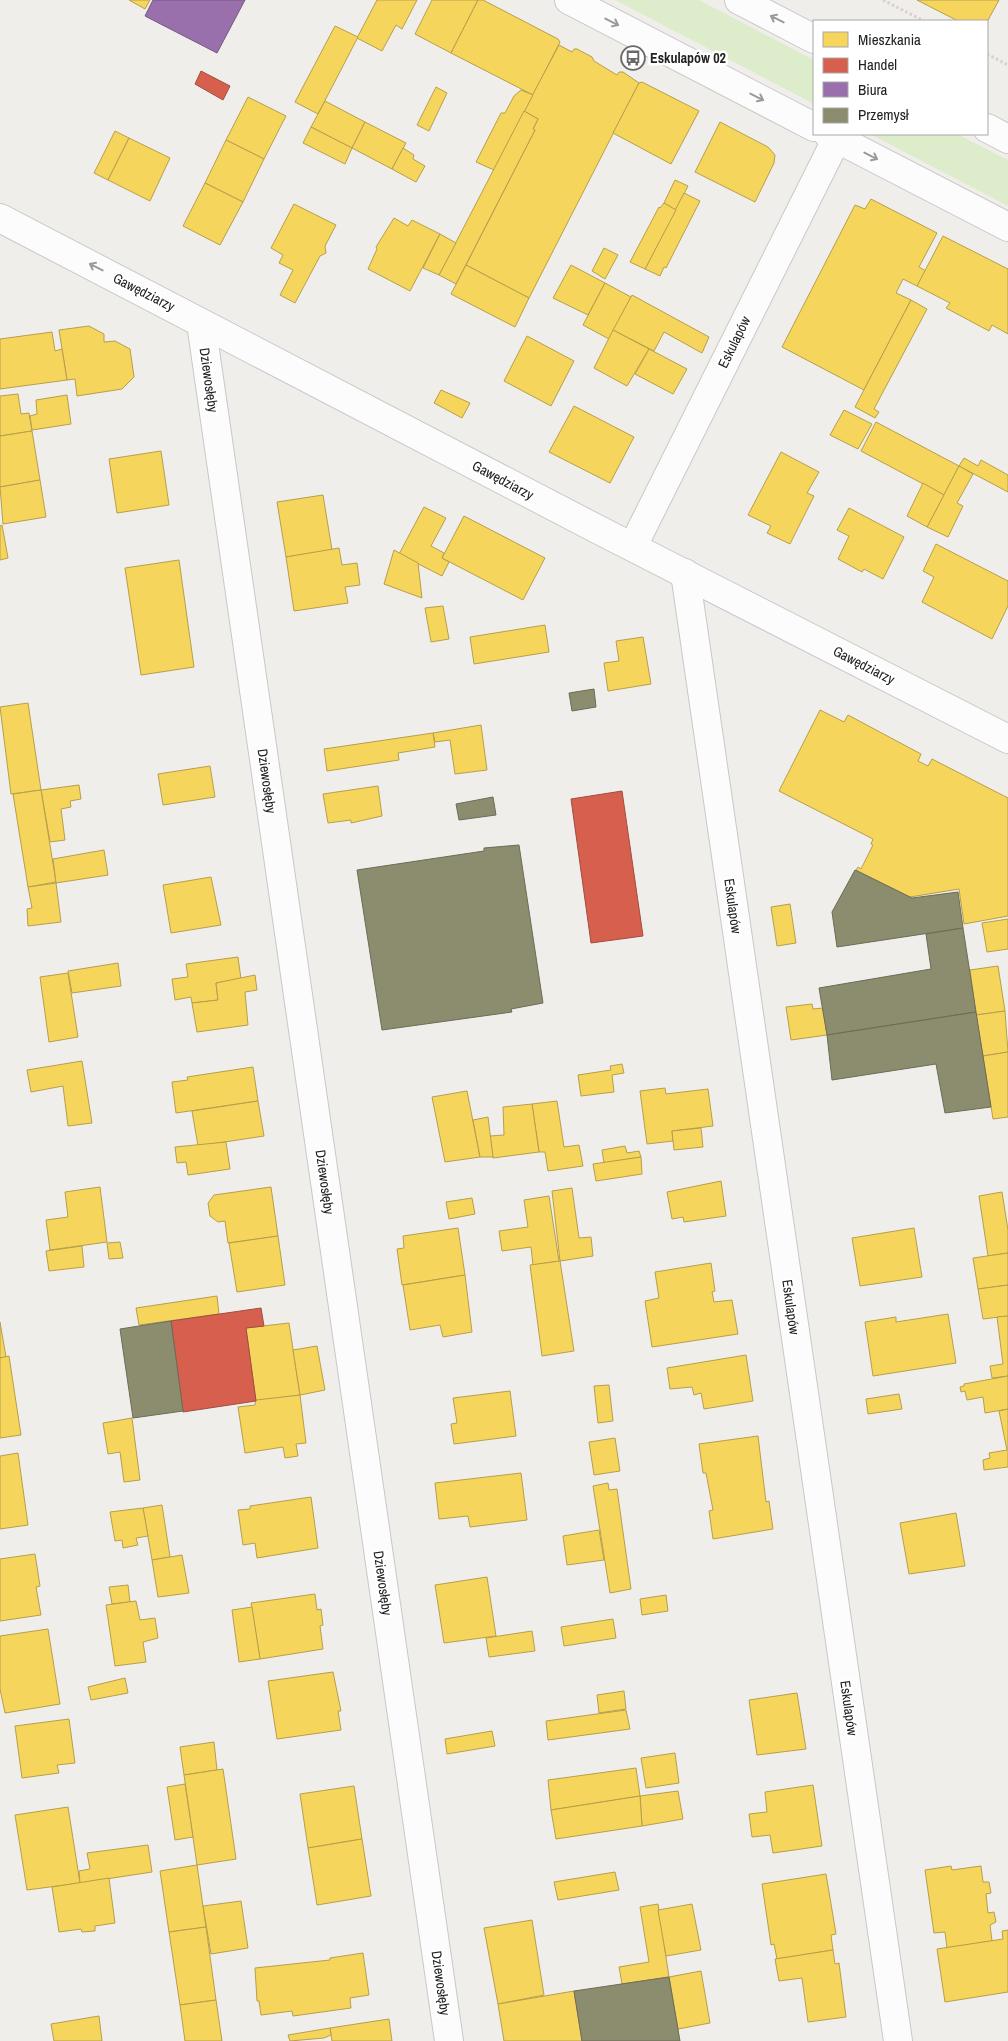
<svg xmlns="http://www.w3.org/2000/svg" width="1008" height="2041" viewBox="0 0 1008 2041" font-family="'Archivo Narrow',sans-serif">
  <rect width="100%" height="100%" fill="#f0eeeb"/>
  <g fill="#ddeccb">
    <polygon points="615,0 699,0 814,60 814,104"/>
    <polygon points="870,134 957,134 1008,160 1008,206"/>
  </g>
  <g fill="#f6d55c" stroke="#b69f4b">
    <polygon points="129,0 150,0 145,9"/>
    <polygon points="377,0 417,0 402,29 396,25 382,51 357,38"/>
    <polygon points="432,0 478,0 451,53 415,34"/>
    <polygon points="478,0 483,0 558,39 560,42 533,95 451,53"/>
    <polygon points="917,0 999,0 987,22 958,21"/>
    <polygon points="335,26 358,37 318,114 295,102"/>
    <polygon points="559,45 572,52 574,49 577,49 592,57 594,61 617,75 619,72 623,72 639,83 529,298 466,265 535,130 533,129 538,119 524,111"/>
    <polygon points="642,82 699,111 671,164 613,133 639,83"/>
    <polygon points="436,87 447,93 429,131 417,125"/>
    <polygon points="521,90 533,95 494,170 476,162 501,113 505,113 514,96"/>
    <polygon points="248,97 286,116 264,159 226,140"/>
    <polygon points="325,101 365,122 352,148 311,127"/>
    <polygon points="524,111 538,119 533,129 535,130 456,284 439,275"/>
    <polygon points="365,122 406,143 392,169 352,148"/>
    <polygon points="720,122 768,147 775,155 774,163 755,202 695,172"/>
    <polygon points="311,127 352,148 345,164 303,143"/>
    <polygon points="115,131 129,138 108,180 94,173"/>
    <polygon points="129,138 170,158 150,201 108,180"/>
    <polygon points="226,140 264,159 243,202 205,183"/>
    <polygon points="403,148 414,155 413,159 425,166 416,182 392,169"/>
    <polygon points="675,180 688,186 676,210 664,203"/>
    <polygon points="205,183 243,202 220,245 183,226"/>
    <polygon points="684,193 700,201 666,268 664,267 660,276 645,269"/>
    <polygon points="871,199 937,233 919,267 926,271 917,286 903,279 896,293 911,300 864,390 782,347 855,205 865,209"/>
    <polygon points="664,203 676,210 645,269 630,262 659,207 660,208"/>
    <polygon points="294,204 336,225 325,246 326,253 320,256 295,303 280,295 293,270 279,263 283,255 271,248"/>
    <polygon points="394,218 408,226 412,220 440,234 410,291 368,269 377,249 376,247"/>
    <polygon points="440,234 456,243 439,275 423,268"/>
    <polygon points="943,236 1008,269 1008,334 992,325 989,331 946,308 950,303 917,286"/>
    <polygon points="604,248 618,255 605,279 592,271"/>
    <polygon points="466,265 529,298 515,327 451,294"/>
    <polygon points="571,265 605,283 588,315 553,298"/>
    <polygon points="605,283 631,297 609,339 583,325"/>
    <polygon points="632,295 709,337 702,353 664,332 654,351 613,330"/>
    <polygon points="911,300 927,309 874,409 879,412 875,418 855,407"/>
    <polygon points="89,326 104,334 104,342 115,341 130,349 134,377 122,389 77,396 75,379 67,380 59,330"/>
    <polygon points="613,330 649,349 627,386 594,368"/>
    <polygon points="52,332 55,351 62,349 67,380 0,389 0,339"/>
    <polygon points="527,336 574,361 551,406 504,381"/>
    <polygon points="649,349 687,369 673,394 635,374"/>
    <polygon points="441,390 470,403 462,418 434,403"/>
    <polygon points="18,394 21,414 29,413 32,431 0,436 0,396"/>
    <polygon points="67,395 71,424 32,430 30,416 37,414 36,400"/>
    <polygon points="574,406 634,437 610,483 549,452"/>
    <polygon points="844,410 872,424 858,449 830,435"/>
    <polygon points="876,422 959,466 944,495 861,451"/>
    <polygon points="32,431 40,480 0,487 0,436"/>
    <polygon points="161,451 169,505 117,513 109,459"/>
    <polygon points="781,452 819,472 807,493 814,496 790,544 767,533 771,526 748,515"/>
    <polygon points="964,458 978,466 981,460 1008,475 1008,492 959,466"/>
    <polygon points="959,466 973,474 957,503 963,506 948,537 927,527"/>
    <polygon points="40,480 46,517 3,524 0,487"/>
    <polygon points="923,483 944,495 927,527 907,516"/>
    <polygon points="323,495 332,550 286,557 277,502"/>
    <polygon points="424,507 446,518 431,546 444,553 442,558 449,562 442,576 399,554"/>
    <polygon points="849,508 904,537 883,579 864,569 862,572 838,559 849,536 837,530"/>
    <polygon points="464,516 545,558 523,600 442,558"/>
    <polygon points="2,525 8,558 0,560 0,526"/>
    <polygon points="936,544 1008,581 1008,606 992,639 922,602 934,577 923,571"/>
    <polygon points="339,548 342,565 357,563 360,585 345,587 348,603 294,611 286,557"/>
    <polygon points="394,550 418,563 422,598 384,584"/>
    <polygon points="179,560 194,667 141,675 125,568"/>
    <polygon points="443,606 449,639 431,642 425,608"/>
    <polygon points="545,625 549,652 474,664 470,637"/>
    <polygon points="643,637 651,684 608,691 604,663 619,661 616,641"/>
    <polygon points="28,703 41,790 11,794 0,707"/>
    <polygon points="820,710 844,722 848,715 921,754 918,761 928,766 932,759 1008,798 1008,916 964,924 959,889 910,897 856,870 858,867 861,869 873,845 871,844 873,839 779,791"/>
    <polygon points="481,725 487,770 455,774 450,740 435,742 433,733"/>
    <polygon points="433,733 435,747 398,753 399,760 327,771 324,749"/>
    <polygon points="210,766 215,797 163,805 158,774"/>
    <polygon points="79,785 81,799 70,801 71,807 61,809 65,840 50,842 41,790"/>
    <polygon points="378,786 382,816 351,823 351,820 328,823 323,794"/>
    <polygon points="41,790 56,882 28,887 13,794"/>
    <polygon points="104,850 108,875 56,883 53,859"/>
    <polygon points="211,877 221,925 171,933 163,885"/>
    <polygon points="56,883 61,922 28,926 27,909 32,908 28,887"/>
    <polygon points="790,904 796,943 777,946 771,907"/>
    <polygon points="1008,919 1008,949 987,952 982,923"/>
    <polygon points="238,957 241,979 216,983 218,1000 192,1003 191,997 175,1000 172,979 188,977 186,964"/>
    <polygon points="118,963 121,986 72,993 68,971"/>
    <polygon points="998,966 1005,1011 976,1015 970,970"/>
    <polygon points="68,973 78,1037 49,1042 40,977"/>
    <polygon points="255,975 257,990 245,992 248,1025 197,1032 192,1003 218,1000 216,983"/>
    <polygon points="812,1004 813,1009 823,1008 827,1035 791,1040 786,1007"/>
    <polygon points="1005,1011 1008,1052 983,1056 976,1015"/>
    <polygon points="1008,1052 1008,1117 993,1119 983,1056"/>
    <polygon points="82,1061 92,1123 68,1126 63,1086 31,1092 27,1070"/>
    <polygon points="622,1064 624,1073 612,1075 614,1092 581,1096 578,1075 611,1070 610,1066"/>
    <polygon points="253,1067 258,1101 176,1113 172,1082 188,1080 187,1077"/>
    <polygon points="665,1088 666,1094 708,1089 713,1126 672,1131 673,1141 647,1144 640,1091"/>
    <polygon points="467,1091 480,1157 445,1162 432,1097"/>
    <polygon points="258,1101 264,1136 198,1146 192,1111"/>
    <polygon points="557,1101 564,1147 579,1145 583,1166 548,1171 545,1152 539,1152 532,1104"/>
    <polygon points="532,1104 539,1152 493,1158 490,1136 504,1135 503,1107"/>
    <polygon points="488,1117 493,1157 480,1157 473,1120"/>
    <polygon points="701,1128 703,1147 674,1150 672,1131"/>
    <polygon points="226,1142 230,1169 188,1175 186,1162 177,1163 175,1147"/>
    <polygon points="625,1146 627,1153 639,1151 641,1157 604,1163 602,1150"/>
    <polygon points="641,1157 642,1174 596,1181 593,1164"/>
    <polygon points="721,1181 726,1216 684,1222 683,1217 672,1219 667,1192"/>
    <polygon points="100,1187 107,1242 50,1250 46,1220 68,1217 65,1192"/>
    <polygon points="271,1187 278,1236 228,1243 225,1221 218,1222 210,1216 208,1203 214,1195"/>
    <polygon points="572,1188 579,1238 591,1237 593,1256 560,1261 552,1191"/>
    <polygon points="1002,1192 1008,1230 1008,1253 988,1256 979,1196"/>
    <polygon points="549,1196 559,1261 533,1265 531,1247 502,1251 499,1231 528,1227 524,1200"/>
    <polygon points="472,1198 475,1214 449,1219 446,1202"/>
    <polygon points="458,1228 465,1275 402,1285 397,1249 404,1248 403,1236"/>
    <polygon points="914,1228 922,1277 860,1286 852,1238"/>
    <polygon points="278,1236 285,1285 237,1292 229,1243"/>
    <polygon points="120,1242 123,1258 109,1259 107,1243"/>
    <polygon points="82,1246 84,1267 49,1271 46,1251"/>
    <polygon points="1008,1253 1008,1285 978,1289 973,1258"/>
    <polygon points="560,1261 574,1351 542,1356 530,1265"/>
    <polygon points="711,1263 715,1291 712,1292 714,1302 732,1300 738,1334 652,1347 645,1301 659,1298 655,1272"/>
    <polygon points="465,1275 472,1332 443,1337 440,1325 410,1330 403,1285"/>
    <polygon points="1008,1285 1008,1316 983,1319 978,1289"/>
    <polygon points="217,1296 219,1314 139,1325 136,1308"/>
    <polygon points="948,1314 956,1363 873,1376 865,1322 896,1317 896,1322"/>
    <polygon points="1008,1316 1008,1376 992,1378 990,1366 1003,1364 997,1317"/>
    <polygon points="0,1322 6,1357 0,1358"/>
    <polygon points="289,1323 300,1395 256,1401 246,1328"/>
    <polygon points="317,1346 325,1390 300,1395 293,1350"/>
    <polygon points="746,1355 753,1401 704,1409 701,1393 694,1395 692,1387 670,1389 667,1368"/>
    <polygon points="9,1356 21,1435 0,1438 0,1358"/>
    <polygon points="1008,1376 1008,1409 985,1413 983,1397 967,1400 965,1391 961,1392 960,1387 964,1386 964,1384"/>
    <polygon points="609,1385 613,1421 598,1423 594,1386"/>
    <polygon points="510,1391 516,1436 454,1444 451,1424 457,1423 453,1398"/>
    <polygon points="899,1394 902,1409 868,1414 866,1399"/>
    <polygon points="300,1395 306,1443 296,1444 298,1456 285,1458 283,1447 245,1453 238,1407 255,1405 256,1400"/>
    <polygon points="1008,1409 1008,1467 984,1470 983,1460 990,1458 989,1453 1007,1450 999,1411"/>
    <polygon points="132,1418 140,1480 124,1482 120,1452 108,1454 103,1423"/>
    <polygon points="758,1436 766,1502 769,1501 773,1529 713,1539 709,1511 713,1510 706,1473 703,1473 699,1444"/>
    <polygon points="615,1438 620,1471 594,1475 589,1442"/>
    <polygon points="18,1453 28,1525 0,1529 0,1456"/>
    <polygon points="521,1473 527,1520 470,1527 468,1516 439,1519 435,1483"/>
    <polygon points="608,1483 609,1490 617,1489 631,1589 610,1593 593,1486"/>
    <polygon points="311,1497 318,1548 257,1558 255,1543 243,1545 238,1510 250,1509 250,1506"/>
    <polygon points="162,1505 170,1557 152,1560 143,1508"/>
    <polygon points="143,1508 148,1536 136,1538 138,1545 123,1548 122,1540 115,1541 110,1512"/>
    <polygon points="956,1513 965,1566 909,1574 900,1523"/>
    <polygon points="599,1530 604,1560 567,1565 563,1536"/>
    <polygon points="35,1554 40,1586 36,1587 41,1615 0,1621 0,1559"/>
    <polygon points="182,1555 189,1593 158,1597 152,1560"/>
    <polygon points="487,1577 496,1636 444,1643 435,1585"/>
    <polygon points="128,1585 130,1602 112,1604 109,1587"/>
    <polygon points="315,1594 317,1610 321,1609 323,1625 320,1626 323,1649 260,1659 251,1603"/>
    <polygon points="666,1595 668,1611 642,1615 640,1599"/>
    <polygon points="136,1601 140,1620 155,1618 158,1638 143,1642 146,1662 115,1666 106,1605"/>
    <polygon points="252,1607 260,1659 239,1662 232,1610"/>
    <polygon points="613,1619 616,1638 564,1646 561,1627"/>
    <polygon points="48,1629 60,1704 5,1713 0,1689 0,1636"/>
    <polygon points="532,1631 535,1651 489,1657 486,1638"/>
    <polygon points="333,1672 341,1711 338,1711 341,1730 277,1739 268,1681"/>
    <polygon points="125,1678 128,1693 91,1700 88,1687"/>
    <polygon points="624,1691 626,1709 599,1713 597,1695"/>
    <polygon points="797,1693 806,1749 757,1755 749,1700"/>
    <polygon points="626,1710 630,1729 548,1740 546,1721"/>
    <polygon points="69,1719 75,1763 57,1765 59,1773 22,1778 15,1726"/>
    <polygon points="492,1731 495,1746 447,1754 445,1739"/>
    <polygon points="214,1742 217,1770 184,1775 180,1747"/>
    <polygon points="675,1753 679,1783 646,1788 641,1758"/>
    <polygon points="636,1768 640,1796 551,1810 548,1780"/>
    <polygon points="223,1769 236,1859 197,1865 184,1775"/>
    <polygon points="185,1784 193,1837 175,1840 167,1787"/>
    <polygon points="813,1785 822,1846 773,1853 770,1835 752,1837 749,1814 767,1812 765,1792"/>
    <polygon points="354,1786 362,1839 308,1848 300,1794"/>
    <polygon points="678,1791 683,1819 642,1826 640,1796"/>
    <polygon points="640,1796 642,1826 556,1839 551,1810"/>
    <polygon points="68,1807 80,1883 27,1890 15,1815"/>
    <polygon points="362,1839 371,1896 317,1905 308,1848"/>
    <polygon points="148,1845 152,1872 80,1883 79,1871 90,1869 87,1853"/>
    <polygon points="197,1865 206,1927 169,1932 160,1871"/>
    <polygon points="951,1866 952,1870 981,1866 983,1882 989,1882 991,1893 986,1894 988,1913 994,1912 996,1922 990,1925 992,1941 947,1948 945,1932 934,1933 925,1870"/>
    <polygon points="615,1872 619,1890 558,1900 554,1882"/>
    <polygon points="826,1874 836,1934 831,1935 833,1950 777,1959 774,1944 771,1945 762,1884"/>
    <polygon points="109,1878 115,1923 95,1926 95,1931 82,1932 81,1929 59,1932 52,1887"/>
    <polygon points="241,1901 248,1948 211,1954 203,1906"/>
    <polygon points="658,1904 669,1977 622,1984 619,1967 649,1962 640,1907"/>
    <polygon points="692,1904 701,1950 666,1956 658,1910"/>
    <polygon points="532,1920 544,1995 498,2004 484,1928"/>
    <polygon points="206,1927 216,2000 180,2005 169,1932"/>
    <polygon points="1008,1930 1008,1992 945,2002 937,1949 1003,1939 1002,1931"/>
    <polygon points="833,1950 835,1964 839,1963 846,2017 808,2022 802,1978 779,1981 775,1959"/>
    <polygon points="363,1953 369,1995 350,1998 351,2008 293,2016 292,2011 261,2015 259,2001 257,2001 255,1968 330,1960 330,1958"/>
    <polygon points="701,1971 710,2023 678,2029 669,1977"/>
    <polygon points="574,1991 582,2041 504,2041 498,2004"/>
    <polygon points="216,2000 222,2041 185,2041 180,2005"/>
    <polygon points="99,2016 102,2041 54,2041 51,2024"/>
    <polygon points="389,2019 392,2041 332,2041 330,2028"/>
    <polygon points="330,2028 331,2035 324,2038 290,2041 288,2035"/>
  </g>
  <g fill="#d6604d" stroke="#a04d40">
    <polygon points="201,71 230,86 223,100 195,84"/>
    <polygon points="622,791 643,936 591,943 571,799"/>
    <polygon points="261,1308 264,1326 246,1328 256,1401 183,1412 171,1321"/>
  </g>
  <polygon fill="#9970ab" stroke="#755982" points="153,0 245,0 217,53 145,16"/>
  <g fill="#8c8c6e" stroke="#6c6c57">
    <polygon points="594,689 596,707 572,711 569,693"/>
    <polygon points="493,797 496,815 459,820 456,804"/>
    <polygon points="519,845 543,1003 511,1009 512,1012 382,1030 357,870 484,851 484,848"/>
    <polygon points="855,870 912,898 958,892 963,928 837,947 832,912"/>
    <polygon points="963,928 976,1012 827,1035 819,988 931,969 926,934"/>
    <polygon points="976,1012 991,1107 945,1113 936,1064 832,1080 827,1035"/>
    <polygon points="171,1321 183,1411 133,1418 120,1329"/>
    <polygon points="669,1977 680,2041 582,2041 574,1991"/>
  </g>
  <g fill="none" stroke-linecap="round" stroke-linejoin="round">
    <g stroke="#c9c8c7" stroke-width="30">
      <g id="minor">
        <polyline points="569,0 814,127"/>
        <polyline points="739,0 814,39"/>
        <polyline points="987,128 1008,139"/>
        <polyline points="828,134 1008,227"/>
        <polyline points="0,218 597,529 1008,739"/>
        <polyline points="201,323 449,2041"/>
        <polyline points="633,546 837,138"/>
        <polyline points="685,573 898,2041"/>
      </g>
    </g>
    <g stroke="#dccecd" stroke-width="3" stroke-dasharray="2.5 2.5" stroke-linecap="butt">
      <polyline points="883,0 924,21"/>
      <polyline points="987,54 1008,65"/>
    </g>
    <use href="#minor" stroke="#fdfcfc" stroke-width="28"/>
  </g>
  <defs><path id="oneway-shaft" d="M-6 0H5M1.5-3L5.5 0L1.5 3" fill="none" stroke-width="1.6" stroke-linecap="round" stroke-linejoin="round" transform="scale(1.25)"/></defs>
  <g stroke="#9a9a9a">
    <use href="#oneway-shaft" transform="translate(777 19) rotate(-153)"/>
    <use href="#oneway-shaft" transform="translate(612 22) rotate(27)"/>
    <use href="#oneway-shaft" transform="translate(757 97) rotate(27)"/>
    <use href="#oneway-shaft" transform="translate(871 156) rotate(27)"/>
    <use href="#oneway-shaft" transform="translate(96 267) rotate(-153)"/>
  </g>
  <defs>
    <g id="bus-ring" transform="scale(1.25)"><circle r="9.5" fill="#fff" stroke="#6a6968" stroke-width="1.5"/><path d="M-5-6H5V4H4V6H2V4H-2V6H-4V4H-5ZM-3.5-4V0h7V-4ZM-3.5 1.2v1.5H-2V1.2ZM2 1.2v1.5H3.5V1.2Z" fill="#6a6968"/></g>
  </defs>
  <g fill-rule="evenodd">
    <use href="#bus-ring" x="633" y="58"/>
  </g>
  <g text-anchor="middle" stroke-width="5" stroke-linejoin="round" paint-order="stroke">
    <g font-size="14" font-weight="bold" fill="#222" stroke="#fff" text-anchor="start">
      <text x="650" y="63">Eskulapów 02</text>
    </g>
    <g font-size="14" fill="#222" stroke="#fff">
      <text transform="translate(144 292) rotate(27)" y="5">Gawędziarzy</text>
      <text transform="translate(734 342) rotate(-64)" y="5">Eskulapów</text>
      <text transform="translate(209 380) rotate(82)" y="5">Dziewosłęby</text>
      <text transform="translate(503 480) rotate(28)" y="5">Gawędziarzy</text>
      <text transform="translate(864 665) rotate(27)" y="5">Gawędziarzy</text>
      <text transform="translate(267 781) rotate(82)" y="5">Dziewosłęby</text>
      <text transform="translate(733 906) rotate(82)" y="5">Eskulapów</text>
      <text transform="translate(325 1182) rotate(82)" y="5">Dziewosłęby</text>
      <text transform="translate(791 1307) rotate(82)" y="5">Eskulapów</text>
      <text transform="translate(383 1583) rotate(82)" y="5">Dziewosłęby</text>
      <text transform="translate(849 1708) rotate(82)" y="5">Eskulapów</text>
      <text transform="translate(441 1983) rotate(82)" y="5">Dziewosłęby</text>
    </g>
  </g>
  <rect x="813" y="20" width="175" height="115" fill="#ffffff" stroke="#a7a7a7"/>
  <rect x="823" y="32" width="25" height="15" fill="#f6d55c" stroke="#a7a7a7"/>
  <text x="858" y="45" font-size="15" fill="#222222">Mieszkania</text>
  <rect x="823" y="58" width="25" height="15" fill="#d6604d" stroke="#a7a7a7"/>
  <text x="858" y="70" font-size="15" fill="#222222">Handel</text>
  <rect x="823" y="82" width="25" height="15" fill="#9970ab" stroke="#a7a7a7"/>
  <text x="858" y="95" font-size="15" fill="#222222">Biura</text>
  <rect x="823" y="108" width="25" height="15" fill="#8c8c6e" stroke="#a7a7a7"/>
  <text x="858" y="120" font-size="15" fill="#222222">Przemysł</text>
</svg>
